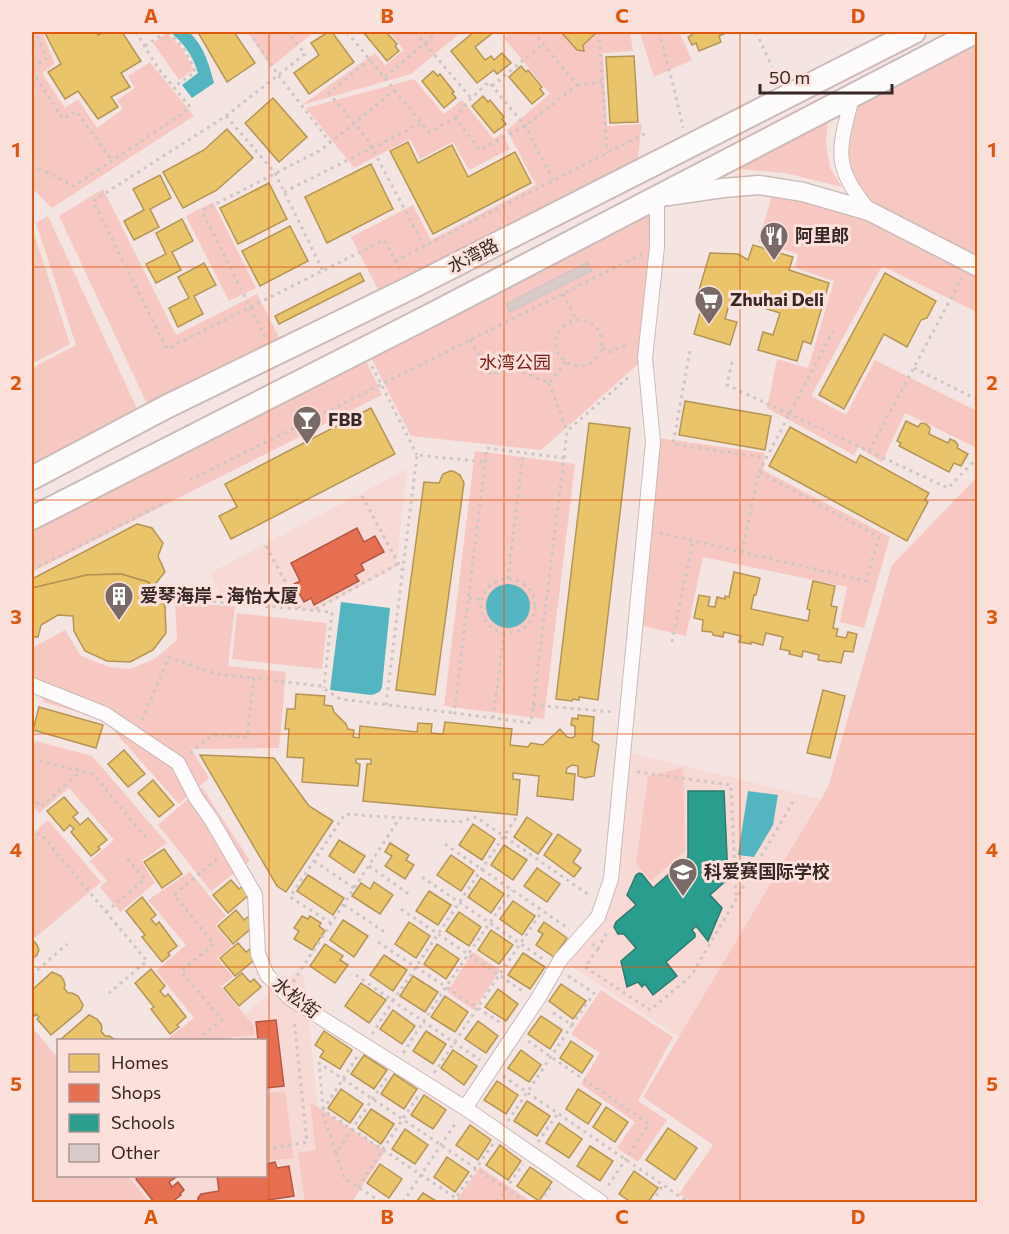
<svg xmlns="http://www.w3.org/2000/svg" width="1009" height="1234" viewBox="0 0 1009 1234" font-family="Commissioner,'Noto Sans SC',sans-serif">
  <rect width="100%" height="100%" fill="#f4e5e3"/>
  <g fill="#f7d9d5">
    <polygon points="407,469 396,568 314,611 223,601 210,573"/>
    <polygon points="624,751 820,799 679,1037 566,963 611,879"/>
    <polygon points="300,968 305,981 327,1202 149,1202 128,1176 266,1176 266,1040 241,1040 245,1014"/>
  </g>
  <g fill="#f7c8c2">
    <polygon points="32,32 42,32 55,64 42,73 65,108 78,99 97,128 123,109 117,100 135,88 128,76 150,62 194,116 52,208 32,188"/>
    <polygon points="248,32 314,32 271,67"/>
    <polygon points="389,32 461,32 411,74 302,105 375,53 385,65 404,50"/>
    <polygon points="511,32 630,32 633,51 603,53 607,126 642,124 637,164 381,295 351,237 413,205 431,240 536,185 507,130 550,94 504,38"/>
    <polygon points="641,32 679,32 692,60 654,77 641,37"/>
    <path d="M167,33C179,44 187,54 193,70L179,80L153,43Z"/>
    <polygon points="977,34 977,267 869,210 842,149 852,97"/>
    <polygon points="414,79 444,114 462,100 494,139 502,133 510,149 469,170 453,142 420,159 410,139 354,168 306,108"/>
    <polygon points="828,121 826,142 830,168 842,187 785,173 737,169"/>
    <polygon points="103,189 176,335 257,294 282,343 149,408 59,216"/>
    <polygon points="773,193 867,215 977,272 977,312 882,266 811,396 846,415 875,360 977,411 977,448 905,413 882,462 858,447 854,455 767,408 777,359 808,368 834,281 795,268 798,254 758,242"/>
    <polygon points="656,198 645,358 541,450 411,436 366,348"/>
    <polygon points="213,202 256,288 229,301 186,216"/>
    <polygon points="48,216 139,413 32,469 32,368 76,345 36,223"/>
    <polygon points="32,227 70,344 32,364"/>
    <polygon points="364,356 382,395 32,572 32,525"/>
    <polygon points="658,438 765,453 763,470 890,537 864,628 840,622 847,587 703,557 686,636 643,626"/>
    <polygon points="475,451 575,464 544,719 444,706"/>
    <polygon points="977,477 977,1202 691,1202 679,1194 713,1145 643,1097 828,787 892,565"/>
    <polygon points="175,603 235,606 228,666 286,672 279,748 191,749 209,778 179,804 104,720 44,702 32,679 32,648 65,630 81,656 109,667 131,669 156,658 177,640"/>
    <polygon points="237,613 327,623 322,669 232,659"/>
    <polygon points="32,740 92,756 167,843 141,861 155,883 120,912 100,887 107,881 90,861 114,840 69,788 39,813 32,805"/>
    <polygon points="683,768 685,851 651,881 636,864 648,776"/>
    <polygon points="202,787 250,861 211,891 158,825"/>
    <polygon points="48,820 101,882 35,938 32,934 32,834"/>
    <polygon points="190,872 226,916 215,925 232,946 217,958 233,977 221,987 254,1026 255,1035 212,1040 166,1040 194,1018 156,971 186,945 148,900"/>
    <polygon points="473,952 500,970 474,1010 447,992"/>
    <polygon points="601,990 673,1037 638,1101 667,1120 638,1162 617,1148 635,1122 581,1084 600,1053 571,1034"/>
    <polygon points="32,1027 58,1058 58,1176 128,1176 149,1202 32,1202"/>
    <polygon points="285,1091 294,1158 266,1161 266,1094"/>
    <polygon points="310,1102 385,1151 352,1202 305,1202 298,1153 316,1150"/>
    <polygon points="480,1167 532,1202 455,1202"/>
  </g>
  <g fill="#52b5c0">
    <path d="M170,32H189C204,46 209,64 214,83L192,98L182,85L198,73C193,56 184,43 170,32Z"/>
    <circle cx="508" cy="606" r="22"/>
    <path d="M341,602L390,608L382,687C381,692 376,694 371,695L330,690Z"/>
    <polygon points="748,791 778,795 773,825 754,857 738,855"/>
  </g>
  <g fill="#e9c46a" stroke="#b49555" stroke-width="1.5">
    <polygon points="48,32 96,32 98,35 104,32 122,32 141,61 121,73 130,87 111,97 118,107 98,119 78,91 65,99 48,72 61,64 45,33"/>
    <polygon points="196,32 234,32 255,63 227,82 199,34"/>
    <polygon points="328,32 332,32 354,62 309,94 294,73 319,55 311,43"/>
    <polygon points="367,32 386,32 397,44 395,46 399,51 387,61 364,33"/>
    <polygon points="474,32 494,32 475,47 485,60 491,56 494,60 502,53 511,63 497,74 494,70 477,83 451,51"/>
    <polygon points="561,32 595,32 596,33 583,45 584,51 577,50"/>
    <polygon points="691,32 728,32 719,36 721,42 699,51 696,43 692,45 688,37 692,35"/>
    <polygon points="634,56 638,122 610,123 606,57"/>
    <polygon points="521,66 526,72 528,70 542,87 540,89 544,94 532,104 509,77"/>
    <polygon points="433,71 438,76 440,74 454,92 452,93 456,98 444,108 422,81"/>
    <polygon points="483,96 488,102 490,100 504,117 502,119 506,124 494,133 472,106"/>
    <polygon points="273,98 307,137 279,162 245,123"/>
    <polygon points="227,129 253,158 217,190 183,208 163,172 204,150"/>
    <polygon points="408,142 418,163 452,145 468,177 515,152 531,183 433,234 390,151"/>
    <polygon points="371,164 393,209 327,243 305,197"/>
    <polygon points="160,175 171,198 150,209 159,227 134,240 124,221 144,210 133,189"/>
    <polygon points="269,183 287,219 238,244 220,208"/>
    <polygon points="182,219 193,241 172,252 181,270 156,283 146,264 166,254 156,233"/>
    <polygon points="290,226 308,261 260,286 242,251"/>
    <polygon points="753,245 793,257 789,270 829,283 811,344 803,341 797,361 758,350 763,332 773,335 780,313 731,298 725,319 737,322 730,345 694,334 706,292 699,290 710,253 738,254 748,260"/>
    <polygon points="204,263 216,285 194,296 203,314 178,327 169,308 189,298 178,277"/>
    <polygon points="360,273 364,281 279,324 275,316"/>
    <polygon points="885,273 936,301 927,318 921,320 907,347 884,334 844,409 819,395"/>
    <polygon points="685,401 771,416 765,450 679,435"/>
    <polygon points="371,408 395,454 231,539 219,516 237,507 225,484"/>
    <polygon points="906,421 918,427 921,423 926,424 930,428 929,434 948,443 950,439 955,441 958,445 957,448 968,454 961,466 954,463 949,472 899,446 901,443 897,441"/>
    <polygon points="589,423 630,428 598,700 579,697 579,700 573,699 572,701 556,699"/>
    <polygon points="790,427 856,463 860,455 929,493 925,500 928,502 907,541 769,466"/>
    <polygon points="450,471 453,471 460,475 464,483 435,695 396,690 424,482 439,483 443,474"/>
    <polygon points="137,524 152,528 163,543 158,556 165,572 152,588 148,582 121,574 87,575 32,588 32,579"/>
    <polygon points="734,572 760,578 756,595 754,595 751,609 808,621 810,610 807,609 813,581 835,586 831,606 837,607 833,628 838,629 836,636 846,638 848,632 857,634 853,652 844,651 841,663 830,661 829,662 818,660 819,655 803,651 802,657 789,654 790,651 780,649 783,637 766,633 763,645 751,642 751,644 739,642 741,636 724,632 723,637 713,635 712,632 702,631 703,620 694,618 699,595 710,597 708,606 715,607 717,597 725,599 725,596 729,597"/>
    <polygon points="121,574 148,582 165,606 166,633 153,650 130,662 107,661 85,651 74,631 73,616 58,615 41,625 38,637 32,637 32,588 87,575"/>
    <polygon points="823,690 845,696 830,758 807,753"/>
    <polygon points="296,694 325,696 324,705 332,706 334,712 346,724 348,729 354,730 353,737 359,738 360,726 417,732 418,723 432,724 431,733 443,734 445,722 512,729 510,745 528,747 531,743 543,745 560,729 567,737 572,738 575,736 575,726 571,725 572,718 578,719 578,715 594,717 592,741 599,745 594,776 585,778 578,776 578,766 572,765 567,768 566,773 575,774 573,800 537,796 539,776 513,773 513,779 520,780 517,815 363,801 367,764 371,764 371,759 356,759 356,763 360,764 358,786 302,782 304,758 287,757 289,729 285,729 287,709 295,709"/>
    <polygon points="39,707 103,725 96,748 33,730"/>
    <polygon points="124,750 145,774 128,787 108,764"/>
    <polygon points="200,755 274,758 309,806 333,821 286,892 277,886"/>
    <polygon points="153,780 174,805 159,817 138,793"/>
    <polygon points="64,797 78,813 73,817 80,825 88,818 107,840 98,847 100,849 91,856 71,832 74,829 70,825 64,831 47,811"/>
    <polygon points="527,817 552,834 538,854 514,837"/>
    <polygon points="473,824 495,839 482,860 459,845"/>
    <polygon points="558,834 581,850 573,862 581,868 574,877 544,855"/>
    <polygon points="339,840 365,856 354,873 329,856"/>
    <polygon points="390,843 409,855 406,860 414,865 405,879 385,866 392,856 385,852"/>
    <polygon points="504,845 527,860 513,880 491,865"/>
    <polygon points="164,849 182,874 162,888 144,862"/>
    <polygon points="451,855 474,871 461,891 437,875"/>
    <polygon points="537,868 560,884 547,902 524,886"/>
    <polygon points="308,875 344,898 333,915 297,891"/>
    <polygon points="481,878 504,894 491,913 468,897"/>
    <polygon points="231,880 239,889 243,886 250,894 228,913 213,895"/>
    <polygon points="374,882 393,895 380,914 352,896 361,883 370,889"/>
    <polygon points="429,891 451,905 438,925 416,911"/>
    <polygon points="142,897 156,915 151,919 156,925 159,922 177,946 168,953 170,955 162,962 142,937 145,935 126,911"/>
    <polygon points="513,901 535,916 522,935 500,919"/>
    <polygon points="236,910 244,920 248,917 255,925 233,944 218,926"/>
    <polygon points="459,912 481,927 469,946 446,931"/>
    <polygon points="302,916 308,919 310,916 321,923 319,926 325,931 312,950 294,939 299,931 294,928"/>
    <polygon points="343,920 368,936 354,957 330,940"/>
    <polygon points="409,922 430,936 416,958 395,944"/>
    <polygon points="544,922 567,938 554,957 536,945 543,934 538,931"/>
    <polygon points="491,930 513,945 499,964 478,950"/>
    <polygon points="32,939 37,945 39,950 37,955 32,959"/>
    <polygon points="238,943 246,952 250,949 257,958 235,976 220,958"/>
    <polygon points="325,944 343,956 340,960 348,965 335,983 310,966"/>
    <polygon points="437,944 459,959 446,979 424,964"/>
    <polygon points="523,953 545,967 530,989 508,975"/>
    <polygon points="384,955 407,970 393,991 370,975"/>
    <polygon points="151,969 165,986 160,991 165,997 168,994 186,1017 177,1025 179,1027 170,1034 151,1009 154,1007 135,983"/>
    <polygon points="52,972 61,976 64,981 65,985 64,988 68,993 72,993 78,996 83,1005 81,1010 51,1035 37,1019 39,1017 36,1014 35,1016 32,1012 32,990"/>
    <polygon points="242,973 250,982 254,979 261,987 239,1006 224,988"/>
    <polygon points="413,976 438,992 425,1012 400,996"/>
    <polygon points="361,983 386,1000 369,1023 345,1006"/>
    <polygon points="561,984 586,1001 573,1019 549,1001"/>
    <polygon points="498,989 518,1004 506,1021 485,1007"/>
    <polygon points="445,996 468,1012 455,1032 431,1017"/>
    <polygon points="393,1010 415,1026 402,1044 380,1029"/>
    <polygon points="89,1015 97,1019 101,1024 102,1028 101,1031 105,1036 109,1036 116,1040 60,1040"/>
    <polygon points="541,1016 562,1030 550,1049 528,1034"/>
    <polygon points="478,1021 498,1036 486,1053 465,1039"/>
    <polygon points="324,1031 352,1050 340,1069 320,1057 324,1051 315,1045"/>
    <polygon points="426,1031 446,1044 433,1064 413,1051"/>
    <polygon points="571,1041 593,1056 582,1073 560,1058"/>
    <polygon points="453,1050 477,1066 464,1085 441,1068"/>
    <polygon points="521,1050 541,1065 529,1082 508,1068"/>
    <polygon points="364,1055 387,1070 374,1089 351,1074"/>
    <polygon points="394,1074 417,1089 404,1109 381,1094"/>
    <polygon points="497,1081 518,1095 506,1114 484,1100"/>
    <polygon points="341,1089 363,1104 350,1123 328,1108"/>
    <polygon points="578,1089 601,1104 588,1124 566,1109"/>
    <polygon points="424,1095 446,1110 433,1129 411,1115"/>
    <polygon points="527,1101 550,1116 537,1136 514,1121"/>
    <polygon points="606,1107 628,1122 615,1142 593,1127"/>
    <polygon points="371,1109 394,1124 381,1144 358,1128"/>
    <polygon points="559,1123 582,1139 569,1158 546,1143"/>
    <polygon points="470,1125 491,1140 478,1160 456,1145"/>
    <polygon points="668,1128 697,1148 675,1180 646,1160"/>
    <polygon points="405,1129 428,1145 415,1164 392,1149"/>
    <polygon points="500,1145 521,1161 508,1180 486,1165"/>
    <polygon points="590,1146 613,1161 600,1181 577,1166"/>
    <polygon points="447,1157 469,1172 455,1192 434,1177"/>
    <polygon points="380,1164 402,1179 389,1198 367,1183"/>
    <polygon points="530,1167 552,1182 539,1201 517,1186"/>
    <polygon points="634,1171 658,1188 648,1202 631,1202 619,1194"/>
    <polygon points="423,1193 438,1202 416,1202"/>
  </g>
  <g fill="#e76f51" stroke="#b25944" stroke-width="1.5">
    <polygon points="357,528 364,542 375,536 384,552 361,564 364,570 355,575 359,581 314,605 311,598 304,602 294,584 300,581 291,563"/>
    <polygon points="276,1020 284,1086 266,1088 266,1040 258,1040 256,1022"/>
    <polygon points="275,1162 277,1168 289,1166 294,1196 268,1200 269,1202 198,1202 198,1198 201,1194 219,1191 217,1176 266,1176 266,1164"/>
    <polygon points="137,1176 178,1176 169,1182 172,1187 178,1182 184,1190 180,1194 181,1195 172,1202 154,1202 136,1179"/>
  </g>
  <polygon fill="#2a9d8f" stroke="#2e7a6f" stroke-width="1.5" points="688,791 724,791 728,879 710,895 722,908 708,941 696,926 692,930 695,934 695,937 666,962 677,976 653,995 645,984 642,987 638,982 627,987 621,961 636,948 624,934 618,934 614,927 616,922 636,905 627,895 636,875 639,873 642,874 653,888 688,857"/>
  <polygon fill="#dacbcb" stroke="#d4c5c5" stroke-width="1.5" points="588,262 592,271 510,312 506,304"/>
  <g fill="none" stroke-linecap="round" stroke-linejoin="round">
    <g stroke="#cabbb9" stroke-width="16">
      <g id="minor">
        <path d="M852,97C848,117 837,146 843,166C847,183 859,197 869,211"/>
        <polyline points="32,685 105,714 178,763 196,798 211,819 255,895 258,954 267,975 291,999 465,1108 601,1202"/>
        <polyline points="465,1108 539,997 561,959 598,917 611,879 653,442 645,358 657,247 657,197"/>
      </g>
    </g>
    <g stroke="#cabbb9" stroke-width="21">
      <polyline id="tertiary" points="668,196 723,188 759,185 803,192 869,211 978,267"/>
    </g>
    <g stroke="#cabbb9" stroke-width="26">
      <g id="primary">
        <polyline points="32,478 166,407 410,288 914,32"/>
        <polyline points="32,518 425,318 967,36 978,32"/>
      </g>
    </g>
    <g stroke="#cdc6c5" stroke-width="3" stroke-dasharray="3 4.5" stroke-linecap="butt">
      <path d="M168,32C181,43 189,55 195,72L174,87"/>
      <polyline points="249,32 278,75 330,142"/>
      <polyline points="297,32 291,36 305,54 226,116 93,201 167,349 384,240 401,271"/>
      <polyline points="347,32 429,132 455,118 480,150 525,126 577,85 533,32"/>
      <polyline points="415,32 471,98"/>
      <polyline points="599,32 607,153"/>
      <polyline points="659,32 675,92 683,128"/>
      <polyline points="756,32 772,67"/>
      <polyline points="145,46 166,32"/>
      <polyline points="370,59 329,93 368,140 424,246"/>
      <polyline points="32,67 46,59 36,32"/>
      <polyline points="32,71 63,119 76,111 112,161"/>
      <polyline points="385,77 438,32"/>
      <polyline points="577,85 602,82"/>
      <polyline points="492,86 543,44"/>
      <polyline points="226,116 275,173 323,271"/>
      <polyline points="455,118 471,98 489,82 525,126 553,180"/>
      <polyline points="32,165 74,186 176,118 190,107 158,68 136,32"/>
      <polyline points="284,192 422,123"/>
      <polyline points="395,261 646,133"/>
      <polyline points="563,294 576,319"/>
      <circle cx="579" cy="343" r="23"/>
      <polyline points="265,337 202,211 321,150 395,90"/>
      <polyline points="470,340 491,375 509,367 549,383 566,362"/>
      <polyline points="602,348 611,352 630,343"/>
      <polyline points="690,351 673,444 766,458"/>
      <polyline points="732,362 727,385 948,488 978,457"/>
      <polyline points="372,366 417,455"/>
      <polyline points="914,368 978,400"/>
      <polyline points="549,383 567,431"/>
      <polygon points="487,448 564,458 531,723 454,713"/>
      <polyline points="869,451 962,278"/>
      <polyline points="564,458 567,431 631,375"/>
      <polyline points="759,472 833,331"/>
      <polyline points="190,480 642,254"/>
      <polyline points="362,496 402,570"/>
      <polyline points="660,533 866,581 879,537 759,472 742,552"/>
      <polyline points="266,546 300,609"/>
      <polyline points="32,570 164,503"/>
      <polyline points="508,579 523,453"/>
      <circle cx="508" cy="606" r="27"/>
      <polyline points="469,598 482,600"/>
      <polyline points="183,599 332,612 324,688"/>
      <polyline points="316,609 398,564"/>
      <polyline points="672,642 693,541"/>
      <polyline points="386,705 417,455 484,462"/>
      <polyline points="533,705 613,712"/>
      <polyline points="493,718 504,633"/>
      <polyline points="142,720 169,657 216,674 254,678"/>
      <polyline points="190,753 213,735 247,737 254,678 320,686 340,699 454,713"/>
      <polyline points="32,759 93,774 147,839"/>
      <polyline points="637,772 731,785 736,896"/>
      <polyline points="32,796 41,807 81,771"/>
      <polyline points="32,840 40,833 147,961 109,993"/>
      <polyline points="445,844 569,929"/>
      <polyline points="314,861 354,888"/>
      <polyline points="369,866 410,895"/>
      <polyline points="422,877 543,959"/>
      <polyline points="344,905 385,932"/>
      <polyline points="401,909 524,992"/>
      <polyline points="106,912 145,879 126,857"/>
      <polyline points="331,923 290,897 345,814 459,822 476,817 589,895"/>
      <polyline points="378,942 502,1024"/>
      <polyline points="592,944 598,949 607,932"/>
      <polyline points="598,949 585,967 650,1010 691,976 793,802"/>
      <polyline points="32,975 67,944"/>
      <polyline points="356,975 393,1001 516,818"/>
      <polyline points="568,976 594,993 572,1025"/>
      <polyline points="293,982 399,819"/>
      <polyline points="372,1034 393,1001 480,1060"/>
      <polyline points="197,1040 222,1020 181,971 214,944 174,895 218,858"/>
      <polyline points="528,1041 649,1124 606,1189"/>
      <polyline points="403,1053 446,987 512,890"/>
      <polyline points="357,1057 323,1110 462,1202"/>
      <polyline points="434,1073 542,911"/>
      <polyline points="503,1076 688,1202"/>
      <polyline points="508,1121 572,1025 549,1010"/>
      <polyline points="538,1142 558,1113"/>
      <polyline points="266,1149 307,1142 294,1019"/>
      <polyline points="336,1152 324,1118 319,1063 526,1202"/>
      <polyline points="358,1187 418,1096"/>
      <polyline points="381,1202 344,1178 336,1153 388,1076"/>
      <polyline points="403,1202 457,1121"/>
      <polyline points="453,1202 493,1144"/>
      <polyline points="497,1202 523,1164"/>
      <polyline points="540,1202 551,1187"/>
      <polyline points="652,1202 663,1185"/>
    </g>
    <use href="#minor" stroke="#fdfbfb" stroke-width="14"/>
    <use href="#tertiary" stroke="#fdfbfb" stroke-width="18"/>
    <use href="#primary" stroke="#fdfbfb" stroke-width="22"/>
  </g>
  <path fill="none" stroke="#df560d" stroke-width="1.5" stroke-opacity="0.55" d="M269,32V1202M504,32V1202M740,32V1202M32,267H978M32,500H978M32,734H978M32,967H978"/>
  <defs>
    <g id="restaurant-pin" transform="scale(1.5)"><path d="M0 17L-7.5 6A9.5 9.5 0 1 1 7.5 6Z" fill="#796a67" stroke="#fbe0dc"/><path d="M-5-6h1v4h1v-4h1v4h1v-4h1v5L-1.5 .5V6h-2V.5L-5-1ZM5-6V6H3V1.5H1.5Q1.5-4 5-6Z" fill="#fff"/></g>
    <g id="supermarket-pin" transform="scale(1.5)"><path d="M0 17L-7.5 6A9.5 9.5 0 1 1 7.5 6Z" fill="#796a67" stroke="#fbe0dc"/><path d="M-6-5.5h2.5l.6 2H6L4.5 2H-2.5L-4.4-4H-6ZM-1.5 3.2a1.3 1.3 0 1 0 .1 0ZM3 3.2a1.3 1.3 0 1 0 .1 0Z" fill="#fff"/></g>
    <g id="bar-pin" transform="scale(1.5)"><path d="M0 17L-7.5 6A9.5 9.5 0 1 1 7.5 6Z" fill="#796a67" stroke="#fbe0dc"/><path d="M-6-5H6L.8 .8V4.5H3.5V6h-7V4.5H-.8V.8Z" fill="#fff"/></g>
    <g id="building-pin" transform="scale(1.5)"><path d="M0 17L-7.5 6A9.5 9.5 0 1 1 7.5 6Z" fill="#796a67" stroke="#fbe0dc"/><path d="M-4-6H4V6H1V3H-1V6H-4ZM-2.5-4.3h1.7v1.8h-1.7ZM.8-4.3h1.7v1.8H.8ZM-2.5-1h1.7V.8h-1.7ZM.8-1h1.7V.8H.8Z" fill="#fff"/></g>
    <g id="school-pin" transform="scale(1.5)"><path d="M0 17L-7.5 6A9.5 9.5 0 1 1 7.5 6Z" fill="#796a67" stroke="#fbe0dc"/><path d="M0-5L7-2L0 1L-7-2ZM-4 1L0 2.5L4 1V4Q0 6-4 4Z" fill="#fff"/></g>
  </defs>
  <g fill-rule="evenodd">
    <use href="#restaurant-pin" x="774" y="236"/>
    <use href="#supermarket-pin" x="709" y="300"/>
    <use href="#bar-pin" x="307" y="420"/>
    <use href="#building-pin" x="119" y="596"/>
    <use href="#school-pin" x="683" y="872"/>
  </g>
  <g text-anchor="middle" stroke-width="6" stroke-linejoin="round" paint-order="stroke">
    <g font-size="18" font-weight="bold" fill="#372724" stroke="#fbe0dc" text-anchor="start">
      <text x="795" y="242">阿里郎</text>
      <text x="730" y="306">Zhuhai Deli</text>
      <text x="328" y="426">FBB</text>
      <text x="140" y="602">爱琴海岸 - 海怡大厦</text>
      <text x="704" y="878">科爱赛国际学校</text>
    </g>
    <g font-size="18" fill="#372724" stroke="#fbe0dc">
      <text transform="translate(473 256) rotate(-27)" y="6">水湾路</text>
      <text transform="translate(296 998) rotate(38)" y="6">水松街</text>
    </g>
    <g font-size="18" fill="#801f19" stroke="#fbe0dc">
      <text x="515" y="369">水湾公园</text>
    </g>
  </g>
  <rect width="1009" height="1234" fill="none" stroke="#fbe0dc" stroke-width="66"/>
  <rect x="57" y="1039" width="210" height="138" fill="#fbe0dc" stroke="#ad9692" stroke-width="1.5"/>
  <rect x="69" y="1054" width="30" height="18" fill="#e9c46a" stroke="#ad9692" stroke-width="1.5"/>
  <text x="111" y="1069" font-size="18" fill="#372724">Homes</text>
  <rect x="69" y="1084" width="30" height="18" fill="#e76f51" stroke="#ad9692" stroke-width="1.5"/>
  <text x="111" y="1099" font-size="18" fill="#372724">Shops</text>
  <rect x="69" y="1114" width="30" height="18" fill="#2a9d8f" stroke="#ad9692" stroke-width="1.5"/>
  <text x="111" y="1129" font-size="18" fill="#372724">Schools</text>
  <rect x="69" y="1144" width="30" height="18" fill="#dacbcb" stroke="#ad9692" stroke-width="1.5"/>
  <text x="111" y="1159" font-size="18" fill="#372724">Other</text>
  <path d="M760 84v9h132v-9" fill="none" stroke="#372724" stroke-width="3"/>
  <text x="769" y="84" font-size="18" fill="#372724" stroke="#fbe0dc" stroke-width="4.5" paint-order="stroke">50 m</text>
  <rect x="33" y="33" width="943" height="1168" fill="none" stroke="#df560d" stroke-width="2"/>
  <g font-size="20" text-anchor="middle" font-weight="bold" fill="#df560d">
    <text x="151" y="23">A</text>
    <text x="387" y="23">B</text>
    <text x="622" y="23">C</text>
    <text x="858" y="23">D</text>
    <text x="16" y="157">1</text>
    <text x="992" y="157">1</text>
    <text x="16" y="390">2</text>
    <text x="992" y="390">2</text>
    <text x="16" y="624">3</text>
    <text x="992" y="624">3</text>
    <text x="16" y="857">4</text>
    <text x="992" y="857">4</text>
    <text x="16" y="1091">5</text>
    <text x="992" y="1091">5</text>
    <text x="151" y="1224">A</text>
    <text x="387" y="1224">B</text>
    <text x="622" y="1224">C</text>
    <text x="858" y="1224">D</text>
  </g>
</svg>
